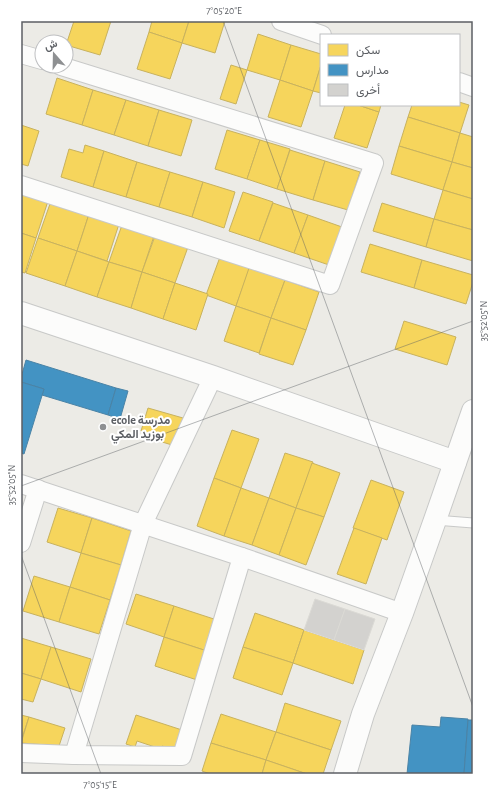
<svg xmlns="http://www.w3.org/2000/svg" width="494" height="795" viewBox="0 0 494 795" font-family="'Alegreya Sans',Vazirmatn,sans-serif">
  <rect width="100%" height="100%" fill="#ecebe6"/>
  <g fill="#f6d55c" stroke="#c8b25e">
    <polygon points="74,21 111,21 100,55 66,45"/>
    <polygon points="152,21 189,21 182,43 149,32"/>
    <polygon points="189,21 225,21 215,53 182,43"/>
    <polygon points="149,32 182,43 170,79 137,69"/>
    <polygon points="258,34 291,45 280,80 247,70"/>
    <polygon points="291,45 321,54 321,65 313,91 280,80"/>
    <polygon points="231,65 247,70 236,104 220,99"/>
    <polygon points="321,65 321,93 313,91"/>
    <polygon points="57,78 93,90 82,125 46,114"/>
    <polygon points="280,80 313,91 301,127 268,117"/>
    <polygon points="93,90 126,100 114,135 82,125"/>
    <polygon points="126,100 159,110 148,146 114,135"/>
    <polygon points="459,102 469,105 460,133 408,117 412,105 459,105"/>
    <polygon points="345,105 358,105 379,112 367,148 334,138"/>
    <polygon points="358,105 381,105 379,112"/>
    <polygon points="159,110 192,120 181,156 148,146"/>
    <polygon points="408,117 460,133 452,162 399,146"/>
    <polygon points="21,125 39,131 28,166 21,164"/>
    <polygon points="227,130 260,140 247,179 215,169"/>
    <polygon points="460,133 473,137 473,168 452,162"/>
    <polygon points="260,140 290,149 277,189 247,179"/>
    <polygon points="85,145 104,151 93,187 61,177 69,149 83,153"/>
    <polygon points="399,146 452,162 443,190 391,174"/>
    <polygon points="290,150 325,161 313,200 277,189"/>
    <polygon points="104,151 137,162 126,197 93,187"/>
    <polygon points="325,161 360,172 348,210 313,200"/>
    <polygon points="137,162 170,172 159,207 126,197"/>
    <polygon points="452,162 473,168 473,199 443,190"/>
    <polygon points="170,172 203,182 192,217 159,207"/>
    <polygon points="203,182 235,192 224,228 192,217"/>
    <polygon points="443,190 473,199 473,230 434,219"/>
    <polygon points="243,192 273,202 259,241 229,231"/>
    <polygon points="21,193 48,201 36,238 21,233"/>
    <polygon points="51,201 89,214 77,251 38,238"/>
    <polygon points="273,203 308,215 294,253 259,241"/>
    <polygon points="382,203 434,219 426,247 373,231"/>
    <polygon points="89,214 119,224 107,261 77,251"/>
    <polygon points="308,215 342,227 329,265 294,253"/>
    <polygon points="434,219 473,230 473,261 426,247"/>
    <polygon points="122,225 154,236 142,272 109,262"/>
    <polygon points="21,233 36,238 25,273 21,272"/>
    <polygon points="155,236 188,247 175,283 142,272"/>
    <polygon points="38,238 77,251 65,286 26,273"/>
    <polygon points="370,244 422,260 414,288 361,272"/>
    <polygon points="77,251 109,262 97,297 65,286"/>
    <polygon points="220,257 250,267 236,306 206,295"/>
    <polygon points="422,260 473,275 473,282 466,304 414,288"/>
    <polygon points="109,262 142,272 131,308 97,297"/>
    <polygon points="249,268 285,280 271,318 236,306"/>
    <polygon points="142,272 175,283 163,319 131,308"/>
    <polygon points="285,280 319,292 306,330 271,318"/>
    <polygon points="175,283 208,294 196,330 163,319"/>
    <polygon points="236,306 271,318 259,353 224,341"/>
    <polygon points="271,318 306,330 293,365 259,354"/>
    <polygon points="404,321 456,337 447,365 395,349"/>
    <polygon points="148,408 183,418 176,442 172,445 159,441 160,437 141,431"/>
    <polygon points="232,430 259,439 241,488 214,478"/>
    <polygon points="285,453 313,462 296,508 269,498"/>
    <polygon points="312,463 340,473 324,517 296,508"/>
    <polygon points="214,478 241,488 224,536 197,526"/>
    <polygon points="371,480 404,492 387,540 353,528"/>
    <polygon points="241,488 269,498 252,545 224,536"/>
    <polygon points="269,498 296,508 279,555 252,545"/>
    <polygon points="58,508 92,518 81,553 47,542"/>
    <polygon points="296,508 324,517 306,565 279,555"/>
    <polygon points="92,518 131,531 121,565 81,553"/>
    <polygon points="354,528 382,538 366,584 337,574"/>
    <polygon points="81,553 121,565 110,600 70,587"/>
    <polygon points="34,576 70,587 59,622 23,611"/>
    <polygon points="70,587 110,600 99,634 59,622"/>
    <polygon points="136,594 174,606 164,637 126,624"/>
    <polygon points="174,606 220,621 210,652 164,637"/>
    <polygon points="255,613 304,630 293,663 243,647"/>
    <polygon points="304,630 364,650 353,684 293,663"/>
    <polygon points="164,637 210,652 200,681 155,666"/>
    <polygon points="21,638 51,647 41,679 21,673"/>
    <polygon points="51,647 91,659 81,692 41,679"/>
    <polygon points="243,647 293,663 282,695 233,678"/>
    <polygon points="21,673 41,679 33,702 21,699"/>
    <polygon points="285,703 341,721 331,750 276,732"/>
    <polygon points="221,714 276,732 266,760 211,743"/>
    <polygon points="21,715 29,717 21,741"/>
    <polygon points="136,715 182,730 175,750 162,746 161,749 137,741 135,747 126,744"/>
    <polygon points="29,717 65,728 59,746 21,743"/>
    <polygon points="421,728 455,730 453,762 418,759"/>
    <polygon points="276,732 331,750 323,774 307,774 266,760"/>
    <polygon points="211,743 266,760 262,774 210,774 202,771"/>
    <polygon points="266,760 307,774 262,774"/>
  </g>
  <g fill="#4393c3" stroke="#4a83a6">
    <polygon points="26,360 116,388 108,415 42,395 44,389 21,382 21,378"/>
    <polygon points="21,382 44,389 24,454 21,453"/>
    <polygon points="116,388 128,391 120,419 108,415"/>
    <polygon points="441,717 468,719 464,774 407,774 412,725 440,727"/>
    <polygon points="468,720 473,720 473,774 464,774"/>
  </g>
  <g fill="#d3d2cf" stroke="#dbdad5">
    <polygon points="315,599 345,609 334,640 304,630"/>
    <polygon points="345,609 375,619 364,650 334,640"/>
  </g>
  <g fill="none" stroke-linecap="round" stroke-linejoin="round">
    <g stroke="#c8c9c8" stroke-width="11">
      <polyline id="service" points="435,520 473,523"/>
    </g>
    <g stroke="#c8c9c8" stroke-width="20">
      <g id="minor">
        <polyline points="281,21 322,35"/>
        <polyline points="21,54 42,60"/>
        <polyline points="459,82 473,87"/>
        <polyline points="21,185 330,285 374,163 61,66"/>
        <polyline points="21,484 242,557 402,613"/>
        <polyline points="21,543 38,489"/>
        <polyline points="21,753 74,755 182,756 242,557"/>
        <polyline points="74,755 143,524 213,377"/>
      </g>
    </g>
    <g stroke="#c8c9c8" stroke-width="24">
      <g id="tertiary">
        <polyline points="21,313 213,377 455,462"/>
        <polyline points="345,774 363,714 402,613 435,520 473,411"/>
      </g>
    </g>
    <use href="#service" stroke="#fcfcfb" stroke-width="9"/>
    <use href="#minor" stroke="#fcfcfb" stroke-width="18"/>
    <use href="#tertiary" stroke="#fcfcfb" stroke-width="22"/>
  </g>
  <path fill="none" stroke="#5c5f64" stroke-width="1" stroke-opacity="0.45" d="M223,21L473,707M21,486L473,321M21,555L101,774"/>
  <circle fill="#8e9092" stroke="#fff" stroke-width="1.5" cx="103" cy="427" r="4"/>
  <g text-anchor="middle" stroke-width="4" stroke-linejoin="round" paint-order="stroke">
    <g font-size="12" font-weight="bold" fill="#5c5f64" stroke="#fff" text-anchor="start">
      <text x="111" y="424">ecole مدرسة<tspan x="111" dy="14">بوزيد المكي</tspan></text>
    </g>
  </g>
  <rect width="494" height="795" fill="none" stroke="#ffffff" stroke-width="44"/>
  <rect x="320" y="34" width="140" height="72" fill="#ffffff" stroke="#bebfc1"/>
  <rect x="328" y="44" width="20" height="12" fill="#f6d55c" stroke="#bebfc1"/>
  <text x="356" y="54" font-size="12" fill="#5c5f64">سكن</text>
  <rect x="328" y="64" width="20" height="12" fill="#4393c3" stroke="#bebfc1"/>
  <text x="356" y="74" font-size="12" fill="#5c5f64">مدارس</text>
  <rect x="328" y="84" width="20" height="12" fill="#d3d2cf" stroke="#bebfc1"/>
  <text x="356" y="94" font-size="12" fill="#5c5f64">أخرى</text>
  <g transform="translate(54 54) rotate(340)"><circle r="19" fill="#ffffff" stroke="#bebfc1"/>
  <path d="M0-3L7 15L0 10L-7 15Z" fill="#8e9092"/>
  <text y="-6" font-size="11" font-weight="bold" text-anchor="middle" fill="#5c5f64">ش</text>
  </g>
  <rect x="22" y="22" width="450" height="751" fill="none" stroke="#5c5f64" stroke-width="1.5"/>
  <g font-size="10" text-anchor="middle" fill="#5c5f64">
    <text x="224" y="14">7°05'20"E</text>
    <text transform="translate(483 321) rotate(-90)" y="4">35°52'05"N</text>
    <text transform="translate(11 485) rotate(-90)" y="4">35°52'05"N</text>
    <text x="100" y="788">7°05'15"E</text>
  </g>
</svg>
